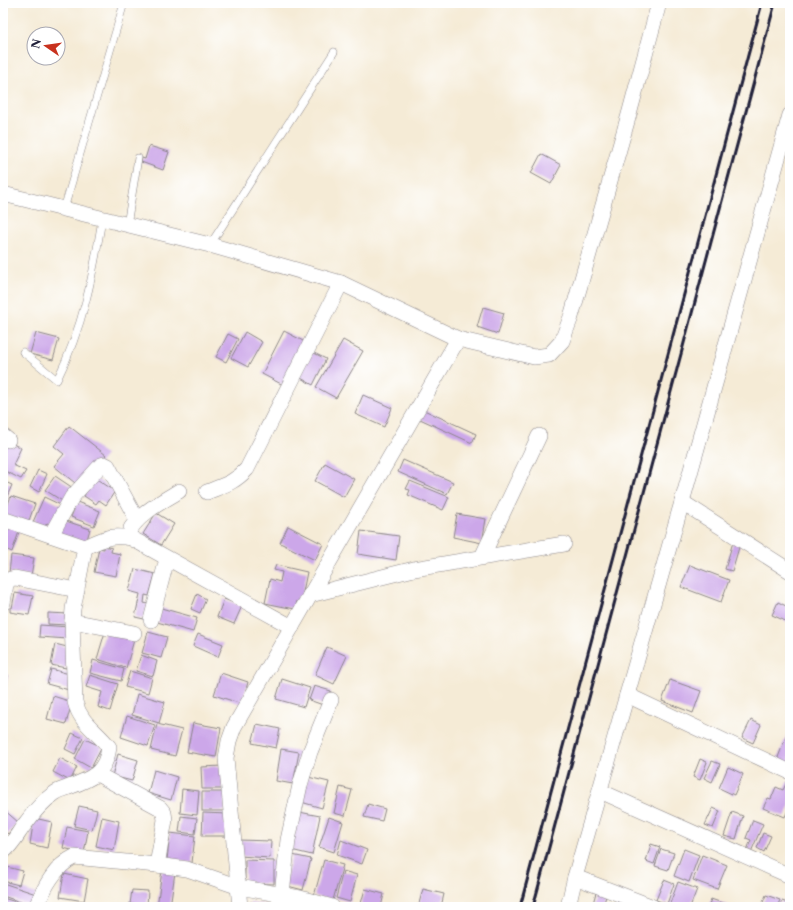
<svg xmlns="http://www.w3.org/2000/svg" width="793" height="910" viewBox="0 0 793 910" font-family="'Libre Caslon Text',serif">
  <rect width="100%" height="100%" fill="#fff"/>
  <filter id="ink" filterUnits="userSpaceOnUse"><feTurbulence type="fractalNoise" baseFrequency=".025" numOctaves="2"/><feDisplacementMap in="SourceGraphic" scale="8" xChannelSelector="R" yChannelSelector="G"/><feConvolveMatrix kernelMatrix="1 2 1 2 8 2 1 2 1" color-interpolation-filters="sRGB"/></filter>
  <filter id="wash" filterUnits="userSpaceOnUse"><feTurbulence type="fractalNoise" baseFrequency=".012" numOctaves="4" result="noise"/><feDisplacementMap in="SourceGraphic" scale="16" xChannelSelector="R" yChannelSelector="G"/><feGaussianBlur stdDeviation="0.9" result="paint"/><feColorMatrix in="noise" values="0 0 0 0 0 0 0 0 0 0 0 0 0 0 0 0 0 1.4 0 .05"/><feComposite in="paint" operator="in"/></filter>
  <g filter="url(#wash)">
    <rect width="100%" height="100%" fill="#f5ebd6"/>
    <g id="blocks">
      <g fill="#cca7e9">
        <polygon points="149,146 169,152 163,170 141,162 142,158 145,159"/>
        <polygon points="541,154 561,165 551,184 531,173"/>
        <polygon points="483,307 504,313 498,334 477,327"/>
        <polygon points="284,331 307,343 285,386 262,374"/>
        <polygon points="245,332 262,342 248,367 231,358"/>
        <polygon points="36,333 59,339 53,360 30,354"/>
        <polygon points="228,334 238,339 226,362 216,357"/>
        <polygon points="343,340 363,351 336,398 316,387"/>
        <polygon points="312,352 326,359 313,385 299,377"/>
        <polygon points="363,395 392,408 384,427 355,414"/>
        <polygon points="424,410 476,434 472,443 420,419"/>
        <polygon points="69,426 106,455 80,487 54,466 64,454 54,446"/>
        <polygon points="7,441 21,448 13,465 26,471 21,479 3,470 3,451"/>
        <polygon points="403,460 453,482 447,494 398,472"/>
        <polygon points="325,463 354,479 344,497 315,481"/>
        <polygon points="38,470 47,474 39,492 30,487"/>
        <polygon points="55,476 76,490 67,504 45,490"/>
        <polygon points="95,478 115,491 106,505 99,500 96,504 84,496"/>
        <polygon points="3,481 12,485 3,506"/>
        <polygon points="410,481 449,497 443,510 408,495 410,490 406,489"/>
        <polygon points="11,496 35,504 28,523 4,515"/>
        <polygon points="44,497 63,506 54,526 47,523 44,527 33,522"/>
        <polygon points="77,502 100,511 94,526 71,517"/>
        <polygon points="156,513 174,524 161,545 143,534"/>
        <polygon points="457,514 486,519 482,543 453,537"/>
        <polygon points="63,520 90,529 86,543 58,534"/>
        <polygon points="21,526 12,552 3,548 3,527"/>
        <polygon points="288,526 323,544 315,560 280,543"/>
        <polygon points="361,531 399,536 396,560 358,554"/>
        <polygon points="733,542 740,544 732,571 725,569"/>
        <polygon points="104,546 112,548 111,552 120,554 116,576 94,572 99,548 104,549"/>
        <polygon points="11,555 34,558 31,576 9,573"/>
        <polygon points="276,565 307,572 301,602 297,601 295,609 265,603 270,579 280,582 282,572 274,570"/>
        <polygon points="690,565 729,580 721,602 681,587"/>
        <polygon points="135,569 155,574 149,596 145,595 144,603 148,604 144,619 135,617 140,594 129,591"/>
        <polygon points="15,593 33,596 29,615 10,612 10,608 12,608"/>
        <polygon points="197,594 206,599 200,613 191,609"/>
        <polygon points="224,599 242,606 234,624 217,617"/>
        <polygon points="778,602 788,607 787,610 790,612 790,623 772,615"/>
        <polygon points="161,608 197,618 193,632 157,622"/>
        <polygon points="48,613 69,614 68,625 48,624"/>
        <polygon points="40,625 69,627 68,639 39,637"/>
        <polygon points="105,632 134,640 126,668 97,659"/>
        <polygon points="148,632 167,637 161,658 142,653"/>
        <polygon points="198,634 223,644 218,657 193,646"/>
        <polygon points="3,641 7,642 4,668 3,668"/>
        <polygon points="55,644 71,648 66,668 51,665"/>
        <polygon points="327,647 347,656 334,684 315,675"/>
        <polygon points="141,655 157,661 153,676 136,671"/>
        <polygon points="93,660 124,669 121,681 90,673"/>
        <polygon points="51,669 73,675 69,690 47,684"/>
        <polygon points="130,671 152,678 148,693 125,687"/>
        <polygon points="221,673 248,682 242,704 214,695"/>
        <polygon points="3,674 8,675 5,692 3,692"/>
        <polygon points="90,675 118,684 110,711 98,707 102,692 86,687"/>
        <polygon points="282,679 310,688 304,707 276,699"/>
        <polygon points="670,680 701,691 693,713 662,701"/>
        <polygon points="314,686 331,691 326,706 309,700"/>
        <polygon points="137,694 165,702 159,723 132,715"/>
        <polygon points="53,696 72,702 66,724 47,719"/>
        <polygon points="127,716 155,725 148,746 121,737"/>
        <polygon points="751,720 761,725 753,743 742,738"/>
        <polygon points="193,723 221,728 216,757 187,752"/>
        <polygon points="157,724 182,730 175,756 151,750"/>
        <polygon points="257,724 280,729 276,748 252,743"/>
        <polygon points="72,733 83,738 75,754 65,749"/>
        <polygon points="787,734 790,735 790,765 777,760"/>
        <polygon points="85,739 102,747 91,768 75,759"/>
        <polygon points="281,749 299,752 293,784 276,781"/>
        <polygon points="118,754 138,760 132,781 112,776"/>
        <polygon points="60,758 77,767 70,781 53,772"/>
        <polygon points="700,759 707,762 700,780 693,777"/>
        <polygon points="712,761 720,764 712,782 704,778"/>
        <polygon points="222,766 223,789 202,789 201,767"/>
        <polygon points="728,767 743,774 734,795 719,788"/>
        <polygon points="154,770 177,777 171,800 148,793"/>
        <polygon points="308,777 329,782 322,808 301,802"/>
        <polygon points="787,782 790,783 790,805 785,817 763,808 768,798 771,799 776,787 783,790"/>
        <polygon points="340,787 352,790 345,816 334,813"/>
        <polygon points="182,789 199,791 197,815 180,813"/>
        <rect x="202" y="792" width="23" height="19"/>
        <polygon points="368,804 385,809 382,821 364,817"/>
        <polygon points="79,806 97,810 92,830 74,826"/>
        <polygon points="713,808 720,811 713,828 705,825"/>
        <polygon points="3,809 18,822 8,834 3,829"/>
        <polygon points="299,812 320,816 312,855 291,850"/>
        <polygon points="732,812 743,816 736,839 724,836"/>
        <polygon points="203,813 228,814 227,836 202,836"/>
        <polygon points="181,816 197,818 195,834 179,832"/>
        <polygon points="102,817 119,821 114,850 96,846"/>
        <polygon points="329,817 343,822 334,852 319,847"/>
        <polygon points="34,818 52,822 47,848 30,844"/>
        <polygon points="753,820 763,824 751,852 747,850 751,840 746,838"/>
        <polygon points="67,827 88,831 84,853 63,848"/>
        <polygon points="170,833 195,836 192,863 167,860"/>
        <polygon points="763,833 771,836 764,852 757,848"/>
        <polygon points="239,840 271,841 270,858 239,856"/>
        <polygon points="341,840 367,850 362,864 337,855"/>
        <polygon points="651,844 660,847 654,864 646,861"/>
        <polygon points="661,849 674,853 668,870 655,866"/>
        <polygon points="684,849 699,855 689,882 674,876"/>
        <polygon points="292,855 311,859 303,890 284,885"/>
        <polygon points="702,855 727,865 717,889 693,880"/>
        <polygon points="245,860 274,861 274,884 245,883"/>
        <polygon points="324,860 343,865 333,900 314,896"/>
        <polygon points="3,866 23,871 19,885 3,881"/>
        <polygon points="162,870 175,872 170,907 157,907"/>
        <polygon points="343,871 357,875 350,902 336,898"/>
        <polygon points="64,874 88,879 84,901 60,897"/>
        <polygon points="664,880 674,884 667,904 656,900"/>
        <polygon points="678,882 697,889 690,907 673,907 669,906"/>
        <polygon points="3,883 36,894 32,906 3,896"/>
        <polygon points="365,889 384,894 381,907 360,907"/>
        <polygon points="423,889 444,894 441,907 418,907"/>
        <polygon points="597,889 607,892 603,907 592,907"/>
        <polygon points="132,890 148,891 147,906 130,904"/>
        <polygon points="766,895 780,900 777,907 761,907"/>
        <polygon points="619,896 629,899 627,907 616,907"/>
        <polygon points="3,898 32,907 3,907"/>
        <polygon points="711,899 728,905 727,907 708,907"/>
        <polygon points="782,901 790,904 790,907 779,907"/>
        <polygon points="250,902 272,906 272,907 249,907"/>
      </g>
    </g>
  </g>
  <g filter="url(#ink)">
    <use href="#blocks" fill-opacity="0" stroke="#8c8688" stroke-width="1"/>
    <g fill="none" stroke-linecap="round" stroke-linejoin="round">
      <g stroke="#8c8688" stroke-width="8">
        <g id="service">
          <polyline points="64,209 124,3"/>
          <polyline points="127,225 138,158"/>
          <polyline points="210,245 334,52"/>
          <path d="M23,352L57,380C83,327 93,276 102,219"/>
        </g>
      </g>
      <g stroke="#8c8688" stroke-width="16">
        <g id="minor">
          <polyline points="3,194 210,245 341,283 458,339 534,357 549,355 562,341 571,317 630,111 659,3"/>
          <polyline points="3,436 8,440"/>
          <path d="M207,492C224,485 234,483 247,469L341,283"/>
          <polyline points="682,502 790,571"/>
          <path d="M3,519L85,547C104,539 110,534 131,538L292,627"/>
          <path d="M131,528C143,511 162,502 179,491"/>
          <polyline points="51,535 72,497 101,465 104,464 108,466 137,520"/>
          <polyline points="482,557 539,436"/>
          <polyline points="310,595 414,569 564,544"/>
          <polyline points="3,603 6,584 10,579 15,578 77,590"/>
          <polyline points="151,620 167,559"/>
          <polyline points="72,621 134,633"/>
          <polyline points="627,695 790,772"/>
          <polyline points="97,774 160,808 164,813 165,820 157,865"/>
          <polyline points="600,791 790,876"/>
          <path d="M3,852C11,846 16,837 22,828C32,815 41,802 55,793C59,790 65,789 69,787C91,779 106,773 109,747C96,730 81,724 75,702L72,621L73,609L85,547"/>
          <polyline points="575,877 653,907"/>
          <polyline points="282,894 288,840 300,785 310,752 331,700"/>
          <path d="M36,907C44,888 55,866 74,857L157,865L187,869L239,887L300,898L332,907"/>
          <polyline points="240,907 226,758 229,741 234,727 458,339"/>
          <polyline points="568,907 575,877 682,502 790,115"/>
        </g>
      </g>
      <use href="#service" stroke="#fff" stroke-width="7"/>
      <use href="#minor" stroke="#fff" stroke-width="15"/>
      <g stroke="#22223b" stroke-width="3">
        <polyline points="520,907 762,3"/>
        <polyline points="533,907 775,3"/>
      </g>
    </g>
  </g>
  <rect width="793" height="910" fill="none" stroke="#fff" stroke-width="16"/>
  <g transform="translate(46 46) rotate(283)"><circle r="19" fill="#ffffff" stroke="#a7a7b1"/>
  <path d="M0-3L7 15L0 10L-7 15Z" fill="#c8321e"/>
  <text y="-6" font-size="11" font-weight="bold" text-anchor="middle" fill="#22223b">N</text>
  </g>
</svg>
